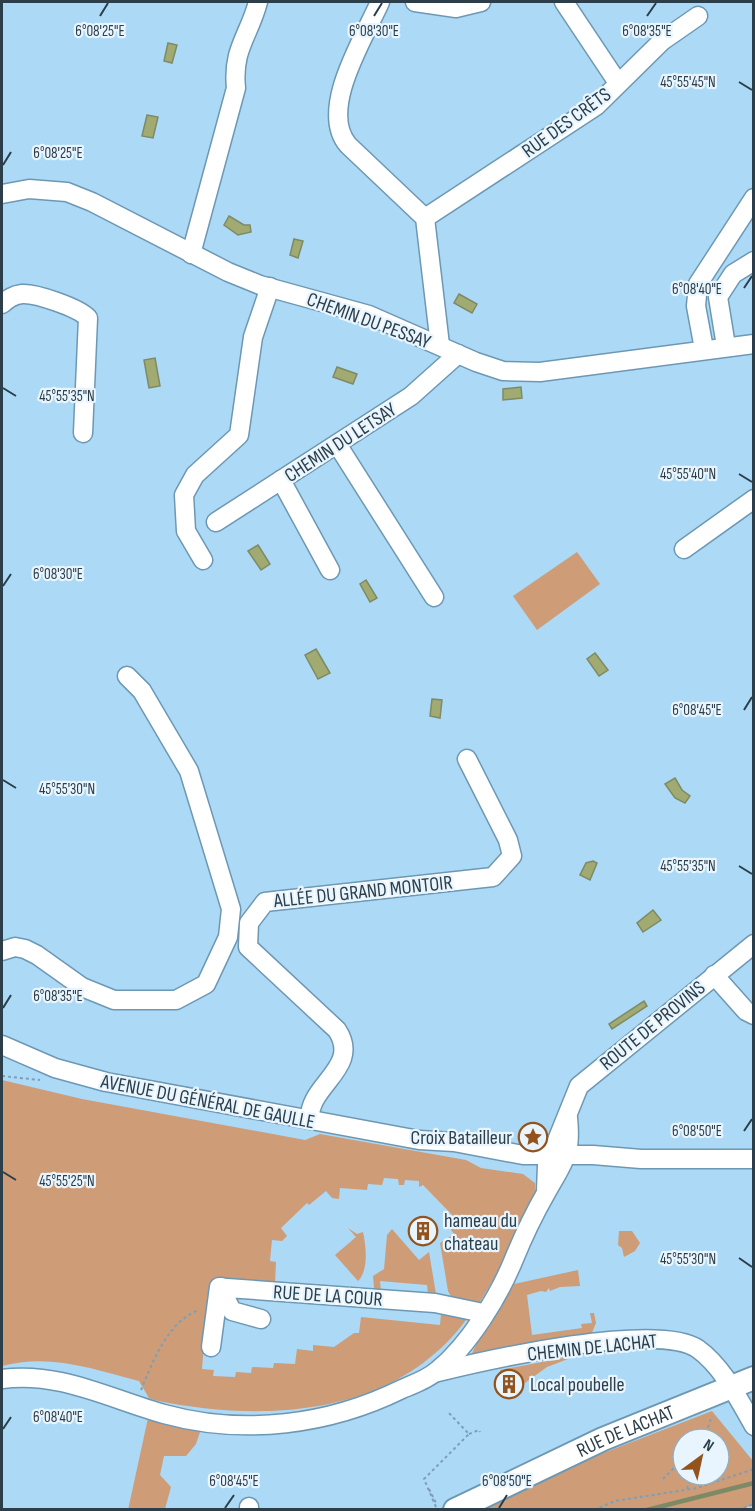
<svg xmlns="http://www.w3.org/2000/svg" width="755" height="1511" viewBox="0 0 755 1511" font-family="'Sofia Sans Condensed',sans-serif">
  <rect width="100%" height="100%" fill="#acd9f6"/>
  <g fill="#ce9c77" fill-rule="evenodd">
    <polygon points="577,552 600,584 537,630 513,596"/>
    <path d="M2,1080L82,1099L305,1140L320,1134L466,1160L481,1168L523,1174L535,1183C538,1217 496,1273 479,1304L453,1300L448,1291L440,1243L454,1234L449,1227L457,1220L423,1185L419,1187V1181L405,1180L404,1185H399L398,1179L384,1178L382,1185L368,1184L367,1190L340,1188L339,1199L332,1198L326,1191L309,1205L307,1203L281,1228L287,1236L282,1241L272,1240L270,1261L276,1262L275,1283L220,1281L206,1320L202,1369L214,1370L213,1376L235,1377L236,1372L251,1373L252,1367L273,1368L274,1363L295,1364L297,1349L313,1351V1345L334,1347L354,1333H359L361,1317L440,1325L441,1314L463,1316L466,1320C394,1417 263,1423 154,1400L149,1398L139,1381C94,1369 48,1353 2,1366Z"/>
    <path d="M348,1228L357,1234L363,1232C366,1246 369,1270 358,1281L335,1255L356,1237Z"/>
    <polygon points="392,1229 419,1260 429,1252 436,1294 433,1297 428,1295 427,1285 380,1281 381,1292 374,1288 373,1276 384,1269 387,1235"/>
    <polygon points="619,1231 632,1231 640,1243 635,1251 624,1257 622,1248 618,1245"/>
    <path d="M578,1270L580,1286L560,1287L550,1291L549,1288L546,1292L541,1291L527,1295L532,1335L582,1328L581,1324L592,1323L590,1313H594L596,1323L591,1335L472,1355C472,1347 507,1298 514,1284Z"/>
    <polygon points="563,1358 568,1359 547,1367 518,1388 517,1378 501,1380 500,1370"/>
    <path d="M712,1411L753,1461V1505L741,1509L485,1510L567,1467ZM683,1439H719V1475H683Z"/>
    <polygon points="148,1418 201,1429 196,1444 186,1456 164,1456 160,1475 171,1487 165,1509 128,1510"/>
  </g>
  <g fill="#a1ab71" stroke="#7e8a65" stroke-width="1.5">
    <polygon points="168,43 177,45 172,63 164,61"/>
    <polygon points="147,115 158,117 153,138 142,136"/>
    <polygon points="229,216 244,225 250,225 251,232 238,235 224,225"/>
    <polygon points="294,239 303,241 298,258 290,255"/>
    <polygon points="459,294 477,304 472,313 454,303"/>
    <polygon points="155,358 160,386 149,388 144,360"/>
    <polygon points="337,367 357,374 353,384 333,377"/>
    <polygon points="521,387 522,398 503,400 503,389"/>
    <polygon points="258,545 270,564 261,570 248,551"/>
    <polygon points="366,580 377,598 370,602 360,584"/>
    <polygon points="316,649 330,673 318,679 305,655"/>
    <polygon points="595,653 608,670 599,676 587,659"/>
    <polygon points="432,699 442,700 440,718 430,716"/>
    <polygon points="675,778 682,790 690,796 685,803 675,798 665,784"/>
    <polygon points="593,861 597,863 590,880 580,875 586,863"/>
    <polygon points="653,910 661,920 643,932 637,923"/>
    <polygon points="644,1001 647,1006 612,1029 609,1024"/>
  </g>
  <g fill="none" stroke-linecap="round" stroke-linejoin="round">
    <polyline stroke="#7e8a65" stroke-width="4.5" points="647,1510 754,1483"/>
    <g stroke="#6d98b4" stroke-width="21">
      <g id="minor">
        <path d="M380,2C364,38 318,110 348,145L425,218L440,345"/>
        <polyline points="415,2 456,8 481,2"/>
        <polyline points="564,2 618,83"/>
        <polyline points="2,194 29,189 67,192 92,202 228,272 260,285 369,315 476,362 503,371 540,372 754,344"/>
        <polyline points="425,218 596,106 662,41 698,16"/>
        <path d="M191,254L236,88C232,49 249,36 258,2"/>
        <path d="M2,304C8,299 13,295 22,294C36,293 79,308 88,318L83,433"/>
        <polyline points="726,346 718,297 733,274 754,261"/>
        <polyline points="704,349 696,306 698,284 754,198"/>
        <polyline points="337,444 434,597"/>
        <polyline points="281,480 330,570"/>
        <polyline points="216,522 411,396 458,354"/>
        <polyline points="684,549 754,499"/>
        <polyline points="203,560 186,531 184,495 195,475 239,435 253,337 270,287"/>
        <polyline points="2,951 15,947 25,949 37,955 82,987 114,1000 176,1000 206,984 228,937 231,909 189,771 142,691 127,676"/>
        <polyline points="714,975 746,1011 754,1015"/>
        <polyline points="2,1045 55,1068 106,1082 419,1140 454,1142 523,1155 593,1155 641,1159 754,1159"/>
        <path d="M310,1120C307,1085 362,1068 337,1030L248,947L249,923L265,902L493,877L512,856L508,840L467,759"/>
        <polyline points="546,1191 547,1165 579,1086 754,944"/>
        <polyline points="261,1319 232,1311 226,1299 227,1288 435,1303 483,1313"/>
        <polyline points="211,1347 219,1287 222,1287"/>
        <path d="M438,1372C487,1360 658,1321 698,1349C723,1367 739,1400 754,1426"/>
        <path d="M2,1379C59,1371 110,1399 164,1414C244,1436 329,1425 402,1389C414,1384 428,1379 438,1370C469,1345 499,1296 514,1259C523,1237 534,1214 546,1193C563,1162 572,1156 568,1118"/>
        <polyline points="249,1510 249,1507"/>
      </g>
    </g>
    <g stroke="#6d98b4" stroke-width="26">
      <g id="major">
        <path id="s1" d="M455,1510L603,1439L754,1378"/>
      </g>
    </g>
    <g stroke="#7c9fb6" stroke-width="2" stroke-dasharray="3 3" stroke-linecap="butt">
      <polyline points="2,1076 40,1080"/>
      <path d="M141,1390C153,1361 168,1321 199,1310"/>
      <polyline points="469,1434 479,1430 480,1432"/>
      <polyline points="704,1439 712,1416"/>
      <polyline points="663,1479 683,1459"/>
      <polyline points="429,1489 437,1505"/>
      <polyline points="687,1489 692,1475"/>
      <polyline points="436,1507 424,1479 469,1434 448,1412"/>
      <polyline points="594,1510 615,1501 697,1488 754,1469"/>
      <polyline points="738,1510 754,1504"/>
    </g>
    <use href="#minor" stroke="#fff" stroke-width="18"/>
    <use href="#major" stroke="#fff" stroke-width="22"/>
  </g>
  <path fill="none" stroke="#2b3e49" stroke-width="2" d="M100,16L108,3M374,16L382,3M647,16L656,3M739,82L752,90M3,165L11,152M744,288L752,276M3,388L16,396M739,474L752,482M3,586L11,574M744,710L752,697M3,780L16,788M739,866L752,874M3,1008L11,995M744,1131L752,1119M3,1172L16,1180M739,1258L752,1267M3,1429L11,1417M225,1508L234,1495M499,1508L507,1495"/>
  <defs>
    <g id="sight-ring" transform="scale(1.5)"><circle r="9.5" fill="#e8f5fe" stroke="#93531c" stroke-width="1.5"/><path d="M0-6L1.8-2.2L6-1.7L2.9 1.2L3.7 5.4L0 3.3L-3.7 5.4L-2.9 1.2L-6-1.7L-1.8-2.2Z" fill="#93531c"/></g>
    <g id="building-ring" transform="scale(1.5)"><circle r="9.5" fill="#e8f5fe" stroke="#93531c" stroke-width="1.5"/><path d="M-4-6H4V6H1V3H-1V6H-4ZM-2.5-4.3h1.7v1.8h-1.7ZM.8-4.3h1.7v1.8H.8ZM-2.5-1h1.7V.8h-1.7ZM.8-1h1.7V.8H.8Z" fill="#93531c"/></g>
  </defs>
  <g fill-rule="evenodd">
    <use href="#sight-ring" x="533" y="1137"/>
    <use href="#building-ring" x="423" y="1231"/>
    <use href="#building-ring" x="509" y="1384"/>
  </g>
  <g text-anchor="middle" stroke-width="4.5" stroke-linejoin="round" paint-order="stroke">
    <g font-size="20" fill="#2b3e49" stroke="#e8f5fe">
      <text transform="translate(566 122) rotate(-36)" y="7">RUE DES CRÊTS</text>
      <text transform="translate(369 320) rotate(20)" y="7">CHEMIN DU PESSAY</text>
      <text transform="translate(340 442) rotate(-33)" y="7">CHEMIN DU LETSAY</text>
      <text transform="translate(363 891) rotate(-6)" y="7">ALLÉE DU GRAND MONTOIR</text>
      <text transform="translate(652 1025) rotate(-39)" y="7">ROUTE DE PROVINS</text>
      <text transform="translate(208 1101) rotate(11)" y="7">AVENUE DU GÉNÉRAL DE GAULLE</text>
      <text transform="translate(328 1295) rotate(4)" y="7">RUE DE LA COUR</text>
      <text transform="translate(592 1347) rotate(-6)" y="7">CHEMIN DE LACHAT</text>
      <text dy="7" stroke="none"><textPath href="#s1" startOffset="188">RUE DE LACHAT</textPath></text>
    </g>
    <g font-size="20" fill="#2b3e49" stroke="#e8f5fe" text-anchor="start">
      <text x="512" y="1144" text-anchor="end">Croix Batailleur</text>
      <text x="444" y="1227">hameau du<tspan x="444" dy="23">chateau</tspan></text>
      <text x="530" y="1391">Local poubelle</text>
    </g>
  </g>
  <g font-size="15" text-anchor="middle" fill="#2b3e49" stroke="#e8f5fe" stroke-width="4.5" stroke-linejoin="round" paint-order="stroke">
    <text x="100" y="36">6°08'25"E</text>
    <text x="374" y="36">6°08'30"E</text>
    <text x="647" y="36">6°08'35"E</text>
    <text x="688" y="87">45°55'45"N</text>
    <text x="58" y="158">6°08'25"E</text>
    <text x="697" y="294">6°08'40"E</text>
    <text x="67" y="401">45°55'35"N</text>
    <text x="688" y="479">45°55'40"N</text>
    <text x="58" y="579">6°08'30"E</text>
    <text x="697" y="715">6°08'45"E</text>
    <text x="67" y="794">45°55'30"N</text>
    <text x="688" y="871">45°55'35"N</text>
    <text x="58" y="1001">6°08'35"E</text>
    <text x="697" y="1136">6°08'50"E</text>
    <text x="67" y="1186">45°55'25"N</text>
    <text x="688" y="1264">45°55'30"N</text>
    <text x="58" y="1422">6°08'40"E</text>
    <text x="234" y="1486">6°08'45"E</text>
    <text x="507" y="1486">6°08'50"E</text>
  </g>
  <rect width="755" height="1511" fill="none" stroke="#2b3e49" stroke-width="6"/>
  <g transform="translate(701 1457) rotate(33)"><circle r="28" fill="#e8f5fe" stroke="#9cacb6" stroke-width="1.5"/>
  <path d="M0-4.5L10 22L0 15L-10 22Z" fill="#93531c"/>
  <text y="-9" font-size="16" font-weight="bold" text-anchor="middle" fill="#2b3e49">N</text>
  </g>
</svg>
